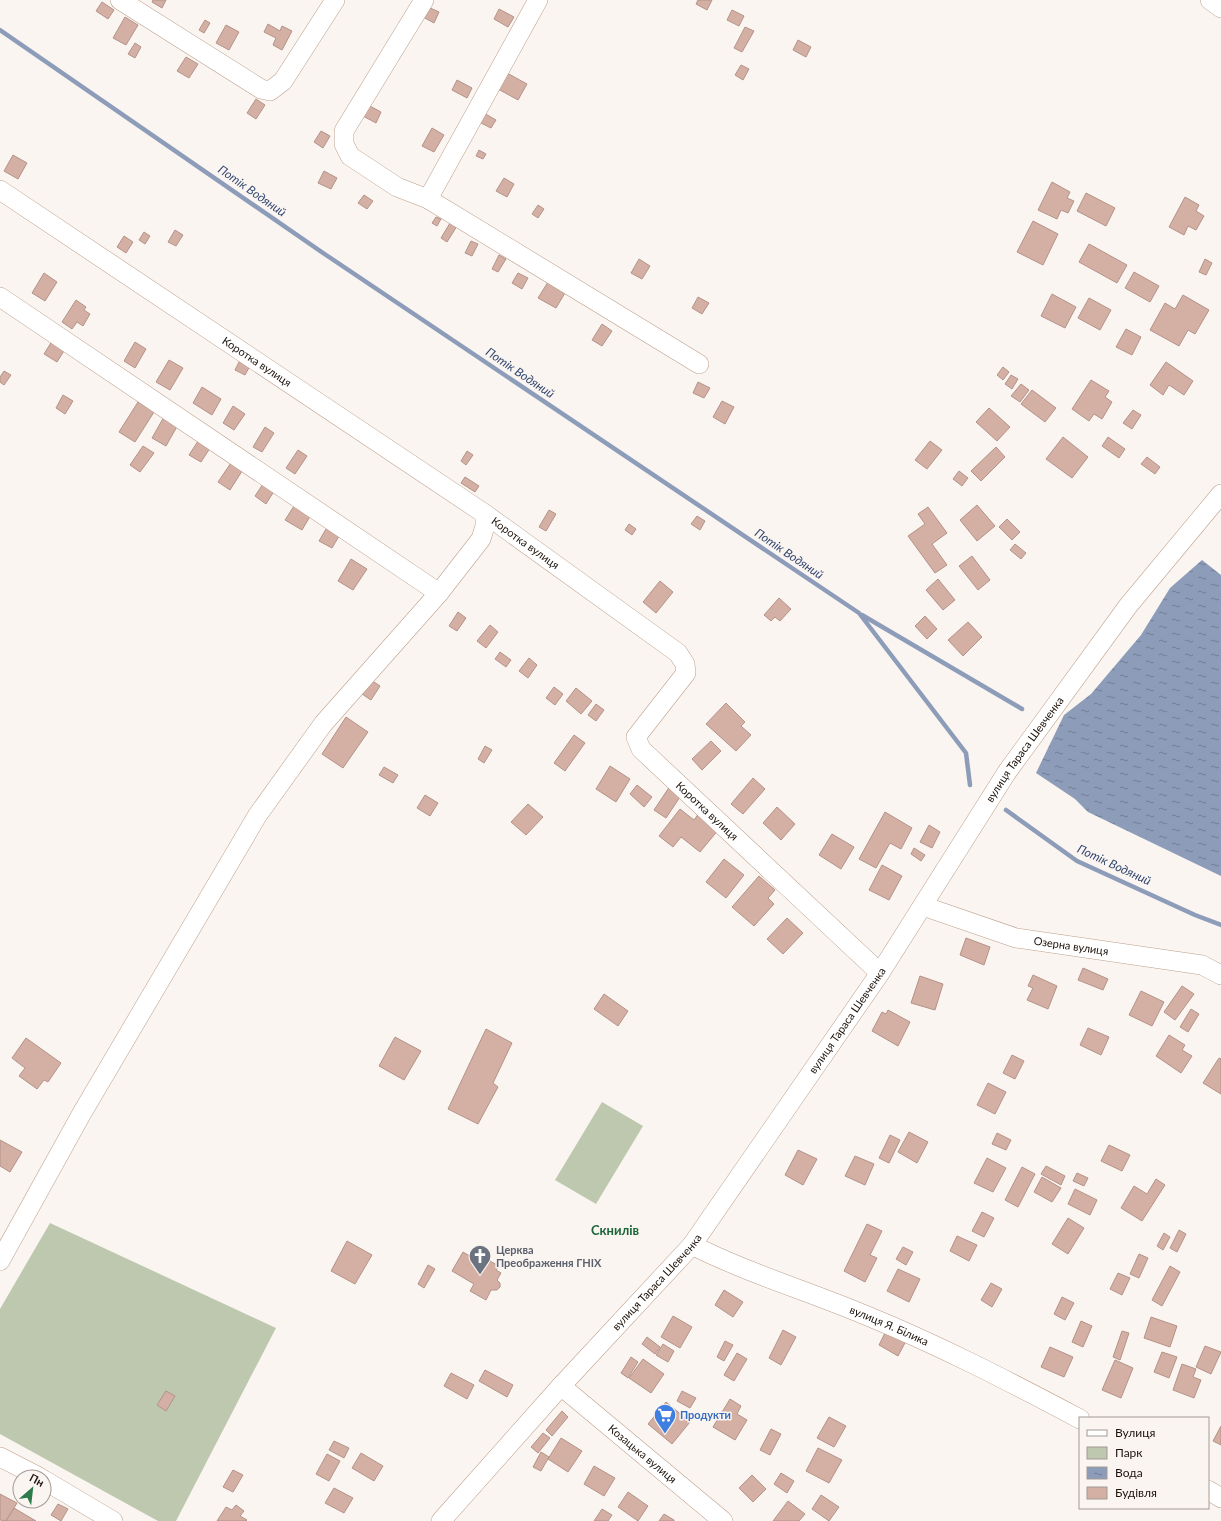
<svg xmlns="http://www.w3.org/2000/svg" width="1221" height="1521" viewBox="0 0 1221 1521" font-family="Lato,sans-serif">
  <defs>
    <pattern id="water-ripples" width="26" height="14" patternUnits="userSpaceOnUse"><rect width="26" height="14" fill="#8d9cb8"/><path d="M2 4q2-2 4 0t4 0M15 11q2-2 4 0t4 0" fill="none" stroke="#727e94"/></pattern>
  </defs>
  <rect width="100%" height="100%" fill="#fbf5f1"/>
  <g fill="#bdc8af">
    <polygon points="602,1102 643,1126 596,1204 555,1180"/>
    <polygon points="50,1223 276,1328 176,1521 158,1521 0,1434 0,1309"/>
  </g>
  <polygon fill="url(#water-ripples)" points="1202,560 1221,575 1221,876 1088,812 1075,799 1036,773 1064,715 1091,694 1141,635 1170,588"/>
  <g fill="none" stroke-linecap="round" stroke-linejoin="round">
    <g stroke="#8d9cb8" stroke-width="4.5">
      <polyline points="0,30 326,255 859,613 966,753 970,785"/>
      <polyline points="862,615 1022,709"/>
      <polyline points="1006,810 1077,861 1195,915 1221,925"/>
    </g>
  </g>
  <g fill="#d4afa4" stroke="#b49388">
    <polygon points="153,0 166,0 162,8 152,2"/>
    <polygon points="698,0 712,0 707,10 696,4"/>
    <polygon points="102,2 114,10 108,19 96,11"/>
    <polygon points="428,7 439,12 434,23 423,17"/>
    <polygon points="499,9 514,17 508,27 494,19"/>
    <polygon points="732,10 744,16 739,26 727,20"/>
    <polygon points="125,17 138,25 126,45 113,38"/>
    <polygon points="205,20 210,23 204,33 199,30"/>
    <polygon points="268,24 280,31 282,26 292,31 282,50 273,45 276,38 264,32"/>
    <polygon points="226,25 239,32 229,50 216,43"/>
    <polygon points="745,27 754,31 742,52 734,48"/>
    <polygon points="798,40 811,47 806,57 793,50"/>
    <polygon points="135,43 141,47 135,58 128,54"/>
    <polygon points="186,57 198,64 189,78 177,71"/>
    <polygon points="741,65 749,69 743,80 735,75"/>
    <polygon points="507,73 527,84 518,100 498,89"/>
    <polygon points="457,80 472,88 467,98 452,90"/>
    <polygon points="256,99 265,105 256,119 247,113"/>
    <polygon points="368,105 381,112 376,123 363,116"/>
    <polygon points="482,112 496,120 491,128 477,121"/>
    <polygon points="432,128 444,135 434,152 422,146"/>
    <polygon points="321,131 330,136 323,148 314,142"/>
    <polygon points="479,150 486,154 483,159 476,156"/>
    <polygon points="13,155 27,163 18,179 4,171"/>
    <polygon points="324,171 337,178 331,189 318,183"/>
    <polygon points="504,178 514,184 507,197 496,191"/>
    <polygon points="1052,182 1070,192 1067,198 1074,201 1068,213 1061,210 1057,219 1038,210"/>
    <polygon points="1086,193 1115,208 1106,226 1077,211"/>
    <polygon points="364,195 373,201 367,209 358,203"/>
    <polygon points="1185,197 1199,205 1196,211 1204,216 1196,230 1188,226 1184,235 1169,227"/>
    <polygon points="538,205 544,209 538,218 532,214"/>
    <polygon points="436,217 441,219 437,226 432,223"/>
    <polygon points="1033,221 1058,234 1043,265 1017,252"/>
    <polygon points="450,223 457,226 447,242 441,238"/>
    <polygon points="175,230 183,235 176,246 168,242"/>
    <polygon points="144,232 150,236 145,244 139,240"/>
    <polygon points="124,236 133,242 126,253 117,247"/>
    <polygon points="471,241 478,244 472,256 465,253"/>
    <polygon points="1089,244 1127,265 1117,283 1079,262"/>
    <polygon points="499,255 506,259 498,272 492,269"/>
    <polygon points="639,259 650,266 642,279 631,273"/>
    <polygon points="1205,259 1212,263 1206,275 1199,272"/>
    <polygon points="1134,272 1159,286 1150,302 1125,288"/>
    <polygon points="44,273 57,282 45,301 32,293"/>
    <polygon points="518,273 528,278 522,289 512,283"/>
    <polygon points="548,282 565,293 556,308 538,298"/>
    <polygon points="1052,294 1076,307 1065,328 1041,316"/>
    <polygon points="1183,295 1209,310 1195,334 1188,330 1179,346 1150,330 1165,303 1175,309"/>
    <polygon points="698,297 709,303 702,314 692,308"/>
    <polygon points="1089,298 1111,310 1100,330 1078,318"/>
    <polygon points="76,300 86,307 84,310 90,314 83,326 77,322 72,329 62,322"/>
    <polygon points="602,324 612,331 602,346 592,340"/>
    <polygon points="1126,329 1141,337 1132,355 1116,347"/>
    <polygon points="54,338 67,346 57,362 44,354"/>
    <polygon points="135,342 146,349 135,368 124,361"/>
    <polygon points="241,358 251,364 245,375 235,370"/>
    <polygon points="169,360 183,368 170,390 156,382"/>
    <polygon points="1166,362 1193,381 1184,395 1169,385 1163,395 1150,385"/>
    <polygon points="1003,367 1009,372 1003,380 997,375"/>
    <polygon points="4,371 11,375 4,385 0,382 0,377"/>
    <polygon points="1011,375 1018,379 1012,389 1005,384"/>
    <polygon points="1091,380 1109,391 1105,397 1112,402 1102,419 1094,414 1089,421 1072,409"/>
    <polygon points="698,382 710,388 704,398 693,393"/>
    <polygon points="1021,384 1029,390 1020,402 1011,396"/>
    <polygon points="202,387 221,399 212,415 193,403"/>
    <polygon points="1032,390 1056,408 1045,422 1021,404"/>
    <polygon points="63,395 73,401 65,414 56,408"/>
    <polygon points="722,401 734,407 725,424 713,417"/>
    <polygon points="138,402 154,412 135,442 119,432"/>
    <polygon points="233,406 245,414 234,430 223,423"/>
    <polygon points="989,408 1010,427 997,441 976,422"/>
    <polygon points="1133,410 1141,415 1132,429 1123,423"/>
    <polygon points="165,415 179,423 166,446 152,438"/>
    <polygon points="265,427 274,433 262,452 253,447"/>
    <polygon points="1063,437 1088,457 1072,478 1046,459"/>
    <polygon points="1108,437 1125,449 1119,458 1102,446"/>
    <polygon points="200,438 212,445 201,462 189,455"/>
    <polygon points="930,441 942,450 927,469 915,460"/>
    <polygon points="143,446 154,453 140,472 130,465"/>
    <polygon points="996,447 1005,457 981,481 971,471"/>
    <polygon points="298,450 307,456 295,474 286,468"/>
    <polygon points="467,451 473,455 466,465 461,461"/>
    <polygon points="1147,457 1160,467 1155,474 1141,464"/>
    <polygon points="233,460 244,468 230,490 218,482"/>
    <polygon points="959,471 968,478 962,486 953,479"/>
    <polygon points="465,477 479,486 475,492 461,483"/>
    <polygon points="265,481 276,488 266,504 255,496"/>
    <polygon points="296,503 312,513 302,530 285,520"/>
    <polygon points="977,505 995,526 977,541 960,520"/>
    <polygon points="928,507 947,533 932,544 947,565 935,573 908,536 925,524 918,514"/>
    <polygon points="549,510 556,514 546,531 539,527"/>
    <polygon points="697,516 705,521 700,530 691,524"/>
    <polygon points="1007,519 1020,532 1012,540 999,527"/>
    <polygon points="329,524 342,531 332,548 319,541"/>
    <polygon points="629,524 636,529 632,535 625,530"/>
    <polygon points="1015,544 1026,553 1021,559 1010,550"/>
    <polygon points="972,556 990,580 978,590 959,566"/>
    <polygon points="351,559 367,569 353,590 338,581"/>
    <polygon points="938,579 955,600 943,610 926,590"/>
    <polygon points="660,581 673,592 656,613 643,602"/>
    <polygon points="779,598 791,609 780,621 775,617 771,621 764,615"/>
    <polygon points="458,612 466,618 457,631 449,626"/>
    <polygon points="925,616 937,629 927,639 915,626"/>
    <polygon points="968,622 982,637 963,656 948,640"/>
    <polygon points="490,625 498,632 486,648 477,641"/>
    <polygon points="500,652 511,660 506,667 495,659"/>
    <polygon points="529,658 537,665 528,678 519,671"/>
    <polygon points="371,680 380,686 371,700 362,694"/>
    <polygon points="554,687 563,694 555,705 546,698"/>
    <polygon points="576,688 592,701 581,714 566,701"/>
    <polygon points="726,703 745,722 741,726 751,735 736,751 706,724"/>
    <polygon points="596,704 604,710 596,721 588,715"/>
    <polygon points="346,717 368,732 343,768 322,754"/>
    <polygon points="574,735 585,743 565,771 554,763"/>
    <polygon points="711,741 721,751 702,770 692,759"/>
    <polygon points="485,746 492,750 484,763 478,759"/>
    <polygon points="610,766 630,779 616,802 596,789"/>
    <polygon points="384,767 398,775 393,783 379,775"/>
    <polygon points="753,778 765,789 743,814 731,804"/>
    <polygon points="637,785 652,797 644,807 630,794"/>
    <polygon points="670,786 682,794 666,818 654,810"/>
    <polygon points="425,795 438,803 430,816 417,808"/>
    <polygon points="528,804 543,817 526,835 511,822"/>
    <polygon points="777,807 795,824 781,840 763,823"/>
    <polygon points="680,809 694,820 699,813 719,829 700,852 681,837 673,847 659,836"/>
    <polygon points="885,812 912,828 901,849 890,843 876,868 859,859"/>
    <polygon points="929,825 940,832 932,848 920,842"/>
    <polygon points="832,834 854,847 841,869 819,855"/>
    <polygon points="914,848 925,855 921,861 911,854"/>
    <polygon points="724,859 744,875 726,898 706,882"/>
    <polygon points="882,865 902,876 889,900 869,890"/>
    <polygon points="759,876 775,890 768,898 774,904 754,926 732,907"/>
    <polygon points="787,918 803,933 783,954 767,939"/>
    <polygon points="966,938 990,947 984,965 960,955"/>
    <polygon points="1083,968 1108,979 1103,990 1078,980"/>
    <polygon points="1033,975 1057,986 1048,1009 1027,1000 1033,988 1028,986"/>
    <polygon points="920,976 943,984 935,1010 911,1003"/>
    <polygon points="1182,986 1194,994 1175,1020 1164,1012"/>
    <polygon points="1141,991 1164,1002 1152,1026 1129,1015"/>
    <polygon points="604,994 628,1011 618,1026 594,1009"/>
    <polygon points="1191,1009 1199,1014 1188,1032 1180,1027"/>
    <polygon points="888,1010 910,1022 898,1046 872,1031 882,1012 886,1014"/>
    <polygon points="1088,1028 1109,1037 1101,1055 1080,1045"/>
    <polygon points="486,1029 512,1043 493,1083 498,1087 478,1124 448,1109"/>
    <polygon points="1169,1035 1185,1045 1182,1050 1192,1056 1181,1073 1156,1056"/>
    <polygon points="395,1037 421,1051 404,1080 379,1066"/>
    <polygon points="26,1038 61,1063 48,1082 44,1080 37,1089 19,1076 25,1068 12,1058"/>
    <polygon points="1012,1055 1024,1061 1015,1079 1003,1073"/>
    <polygon points="1219,1058 1221,1059 1221,1094 1203,1083"/>
    <polygon points="988,1083 1006,1092 995,1114 977,1105"/>
    <polygon points="909,1132 928,1142 917,1163 898,1152"/>
    <polygon points="997,1133 1011,1140 1006,1150 992,1144"/>
    <polygon points="890,1135 900,1140 889,1163 879,1158"/>
    <polygon points="0,1140 22,1152 10,1172 0,1166"/>
    <polygon points="1109,1145 1130,1155 1122,1171 1101,1161"/>
    <polygon points="798,1150 817,1159 803,1185 785,1175"/>
    <polygon points="855,1156 874,1164 865,1185 845,1176"/>
    <polygon points="987,1158 1006,1168 993,1192 974,1183"/>
    <polygon points="1046,1166 1065,1176 1061,1185 1041,1174"/>
    <polygon points="1022,1167 1035,1174 1018,1207 1005,1200"/>
    <polygon points="1077,1173 1088,1178 1084,1186 1073,1181"/>
    <polygon points="1042,1177 1061,1188 1052,1202 1034,1192"/>
    <polygon points="1156,1179 1165,1185 1142,1221 1121,1208 1134,1186 1147,1194"/>
    <polygon points="1075,1189 1097,1200 1090,1215 1068,1204"/>
    <polygon points="982,1212 994,1218 984,1237 972,1231"/>
    <polygon points="1068,1218 1084,1228 1068,1254 1052,1244"/>
    <polygon points="867,1224 882,1231 870,1255 877,1258 865,1282 844,1271"/>
    <polygon points="1179,1230 1186,1234 1177,1252 1170,1248"/>
    <polygon points="1164,1233 1170,1237 1163,1250 1157,1246"/>
    <polygon points="957,1236 977,1245 969,1261 950,1251"/>
    <polygon points="347,1241 372,1255 355,1284 331,1271"/>
    <polygon points="903,1247 913,1252 906,1265 896,1259"/>
    <polygon points="463,1252 485,1265 488,1260 499,1266 496,1270 501,1273 497,1280 500,1283 500,1287 497,1290 491,1290 486,1300 470,1291 474,1284 452,1271"/>
    <polygon points="1139,1254 1148,1258 1139,1278 1130,1274"/>
    <polygon points="428,1265 435,1269 424,1288 418,1284"/>
    <polygon points="1170,1266 1180,1272 1162,1306 1152,1300"/>
    <polygon points="898,1269 920,1279 909,1302 887,1291"/>
    <polygon points="1118,1273 1130,1278 1122,1295 1110,1289"/>
    <polygon points="991,1283 1002,1289 992,1307 981,1300"/>
    <polygon points="724,1290 743,1302 733,1317 715,1305"/>
    <polygon points="1062,1297 1074,1303 1065,1320 1054,1314"/>
    <polygon points="673,1316 692,1327 680,1348 661,1337"/>
    <polygon points="1151,1317 1177,1326 1170,1347 1144,1338"/>
    <polygon points="1081,1321 1092,1326 1083,1347 1072,1342"/>
    <polygon points="783,1330 796,1337 781,1365 769,1358"/>
    <polygon points="886,1331 906,1341 898,1356 879,1345"/>
    <polygon points="1122,1331 1129,1333 1120,1360 1113,1357"/>
    <polygon points="647,1337 660,1347 655,1354 642,1344"/>
    <polygon points="725,1341 733,1345 724,1361 717,1357"/>
    <polygon points="663,1344 674,1351 668,1362 656,1355"/>
    <polygon points="1205,1346 1221,1352 1211,1374 1196,1367"/>
    <polygon points="1050,1347 1073,1357 1064,1377 1041,1367"/>
    <polygon points="1162,1352 1177,1357 1169,1378 1154,1372"/>
    <polygon points="737,1353 747,1359 734,1381 724,1375"/>
    <polygon points="631,1357 638,1362 628,1378 621,1373"/>
    <polygon points="643,1359 664,1374 651,1393 629,1378"/>
    <polygon points="1115,1360 1133,1368 1121,1398 1102,1390"/>
    <polygon points="1182,1364 1196,1369 1193,1377 1201,1380 1194,1398 1173,1390"/>
    <polygon points="485,1370 513,1385 507,1397 479,1381"/>
    <polygon points="451,1373 474,1385 467,1399 444,1386"/>
    <polygon points="166,1391 175,1396 166,1411 157,1405"/>
    <polygon points="682,1391 696,1398 690,1408 677,1401"/>
    <polygon points="730,1399 741,1406 737,1414 747,1420 735,1440 713,1427"/>
    <polygon points="666,1402 690,1422 672,1444 648,1424"/>
    <polygon points="562,1411 568,1417 552,1436 546,1430"/>
    <polygon points="829,1417 846,1426 834,1447 817,1438"/>
    <polygon points="1221,1426 1221,1445 1213,1441"/>
    <polygon points="771,1429 781,1434 770,1455 760,1450"/>
    <polygon points="543,1433 550,1438 538,1453 531,1447"/>
    <polygon points="561,1438 582,1451 568,1472 548,1459"/>
    <polygon points="334,1441 349,1448 344,1458 329,1450"/>
    <polygon points="818,1448 842,1460 829,1483 806,1471"/>
    <polygon points="541,1452 549,1457 541,1471 533,1467"/>
    <polygon points="361,1453 383,1466 374,1481 352,1468"/>
    <polygon points="327,1454 340,1461 329,1481 316,1474"/>
    <polygon points="594,1466 615,1478 604,1496 584,1484"/>
    <polygon points="233,1470 243,1475 233,1492 223,1487"/>
    <polygon points="781,1473 794,1481 787,1493 774,1484"/>
    <polygon points="752,1475 766,1489 753,1502 739,1488"/>
    <polygon points="334,1488 353,1498 344,1513 325,1503"/>
    <polygon points="628,1492 648,1506 638,1521 618,1507"/>
    <polygon points="0,1494 17,1503 6,1521 0,1520"/>
    <polygon points="821,1495 839,1507 829,1521 812,1509"/>
    <polygon points="788,1501 805,1514 799,1521 773,1521"/>
    <polygon points="58,1504 68,1509 61,1521 51,1515"/>
    <polygon points="236,1505 244,1511 240,1516 247,1520 246,1521 217,1521 226,1507 232,1510"/>
    <polygon points="14,1508 36,1521 6,1521"/>
    <polygon points="602,1509 612,1515 608,1521 594,1521"/>
    <polygon points="664,1514 674,1520 674,1521 659,1521"/>
  </g>
  <g fill="none" stroke-linecap="round" stroke-linejoin="round">
    <g stroke="#bc9f8c" stroke-width="20">
      <g id="minor">
        <polyline points="120,0 261,89 270,91 283,81 335,0"/>
        <polyline points="424,0 344,131 344,144 350,156 397,187 428,199 699,364"/>
        <polyline points="1210,0 1221,8"/>
        <path id="s1" d="M0,190L485,514L678,653L685,664L686,673L636,737L641,749L880,973"/>
        <polyline points="428,199 538,0"/>
        <polyline points="0,297 439,593"/>
        <path id="s2" d="M923,906L1016,938L1202,965L1221,975"/>
        <path id="s3" d="M692,1245C747,1273 808,1291 865,1315C939,1345 1010,1382 1080,1419"/>
        <polyline points="0,1261 82,1113 257,816 323,724 439,593 481,539 485,526 485,514"/>
        <path id="s4" d="M561,1386L723,1521"/>
        <polyline points="0,1457 39,1477"/>
        <polyline points="44,1480 113,1521"/>
        <polyline points="1208,1490 1221,1498"/>
        <path id="s5" d="M441,1521L561,1386L692,1245L880,973L1007,772L1128,606L1221,494"/>
      </g>
    </g>
    <use href="#minor" stroke="#fff" stroke-width="19"/>
  </g>
  <defs>
    <g id="church-pin" transform="scale(1.15)"><path d="M0 17L-7.5 6A9.5 9.5 0 1 1 7.5 6Z" fill="#6b7280" stroke="#fbf5f1"/><path d="M-1.2-6h2.4v3.5h3.3v2.4h-3.3V6h-2.4V-.1h-3.3v-2.4h3.3Z" fill="#fff"/></g>
    <g id="supermarket-pin" transform="scale(1.15)"><path d="M0 17L-7.5 6A9.5 9.5 0 1 1 7.5 6Z" fill="#3f7fe0" stroke="#fbf5f1"/><path d="M-6-5.5h2.5l.6 2H6L4.5 2H-2.5L-4.4-4H-6ZM-1.5 3.2a1.3 1.3 0 1 0 .1 0ZM3 3.2a1.3 1.3 0 1 0 .1 0Z" fill="#fff"/></g>
  </defs>
  <g fill-rule="evenodd">
    <use href="#church-pin" x="480" y="1256"/>
    <use href="#supermarket-pin" x="665" y="1415"/>
  </g>
  <g text-anchor="middle" stroke-width="3" stroke-linejoin="round" paint-order="stroke">
    <g font-size="11" fill="#1c120b" stroke="#fbf5f1">
      <text dy="4" stroke="none"><textPath href="#s1" startOffset="309">Коротка вулиця</textPath></text>
      <text dy="4" stroke="none"><textPath href="#s1" startOffset="633">Коротка вулиця</textPath></text>
      <text dy="4" stroke="none"><textPath href="#s5" startOffset="970">вулиця Тараса Шевченка</textPath></text>
      <text dy="4" stroke="none"><textPath href="#s1" startOffset="1028">Коротка вулиця</textPath></text>
      <text dy="4" stroke="none"><textPath href="#s2" startOffset="154">Озерна вулиця</textPath></text>
      <text dy="4" stroke="none"><textPath href="#s5" startOffset="646">вулиця Тараса Шевченка</textPath></text>
      <text dy="4" stroke="none"><textPath href="#s5" startOffset="322">вулиця Тараса Шевченка</textPath></text>
      <text dy="4" stroke="none"><textPath href="#s3" startOffset="213">вулиця Я. Білика</textPath></text>
      <text dy="4" stroke="none"><textPath href="#s4" startOffset="106">Козацька вулиця</textPath></text>
    </g>
    <g font-size="11" font-weight="bold" fill="#5b616d" stroke="#fbf5f1" text-anchor="start">
      <text x="496" y="1254">Церква<tspan x="496" dy="13">Преображення ГНІХ</tspan></text>
    </g>
    <g font-size="11" font-weight="bold" fill="#366cbe" stroke="#fbf5f1" text-anchor="start">
      <text x="680" y="1419">Продукти</text>
    </g>
    <g font-size="12" font-style="italic" fill="#334871" stroke="#fbf5f1">
      <text transform="translate(252 191) rotate(35)" y="4">Потік Водяний</text>
      <text transform="translate(520 373) rotate(34)" y="4">Потік Водяний</text>
      <text transform="translate(789 554) rotate(34)" y="4">Потік Водяний</text>
      <text transform="translate(1114 865) rotate(25)" y="4">Потік Водяний</text>
    </g>
    <g font-size="13" font-weight="bold" fill="#1a6439" stroke="#fbf5f1">
      <text x="615" y="1235">Скнилів</text>
    </g>
  </g>
  <rect x="1079" y="1417" width="130" height="92" fill="#fbf5f1" stroke="#a29a95"/>
  <rect x="1087" y="1430" width="20" height="6" fill="#ffffff" stroke="#a29a95"/>
  <text x="1115" y="1437" font-size="12" fill="#1c120b">Вулиця</text>
  <rect x="1087" y="1447" width="20" height="12" fill="#bdc8af" stroke="#a29a95"/>
  <text x="1115" y="1457" font-size="12" fill="#1c120b">Парк</text>
  <rect x="1087" y="1467" width="20" height="12" fill="url(#water-ripples)" stroke="#a29a95"/>
  <text x="1115" y="1477" font-size="12" fill="#1c120b">Вода</text>
  <rect x="1087" y="1487" width="20" height="12" fill="#d4afa4" stroke="#a29a95"/>
  <text x="1115" y="1497" font-size="12" fill="#1c120b">Будівля</text>
  <g transform="translate(32 1489) rotate(28)"><circle r="19" fill="#fbf5f1" stroke="#a29a95"/>
  <path d="M0-3L7 15L0 10L-7 15Z" fill="#2d7b4b"/>
  <text y="-6" font-size="11" font-weight="bold" text-anchor="middle" fill="#1c120b">Пн</text>
  </g>
</svg>
